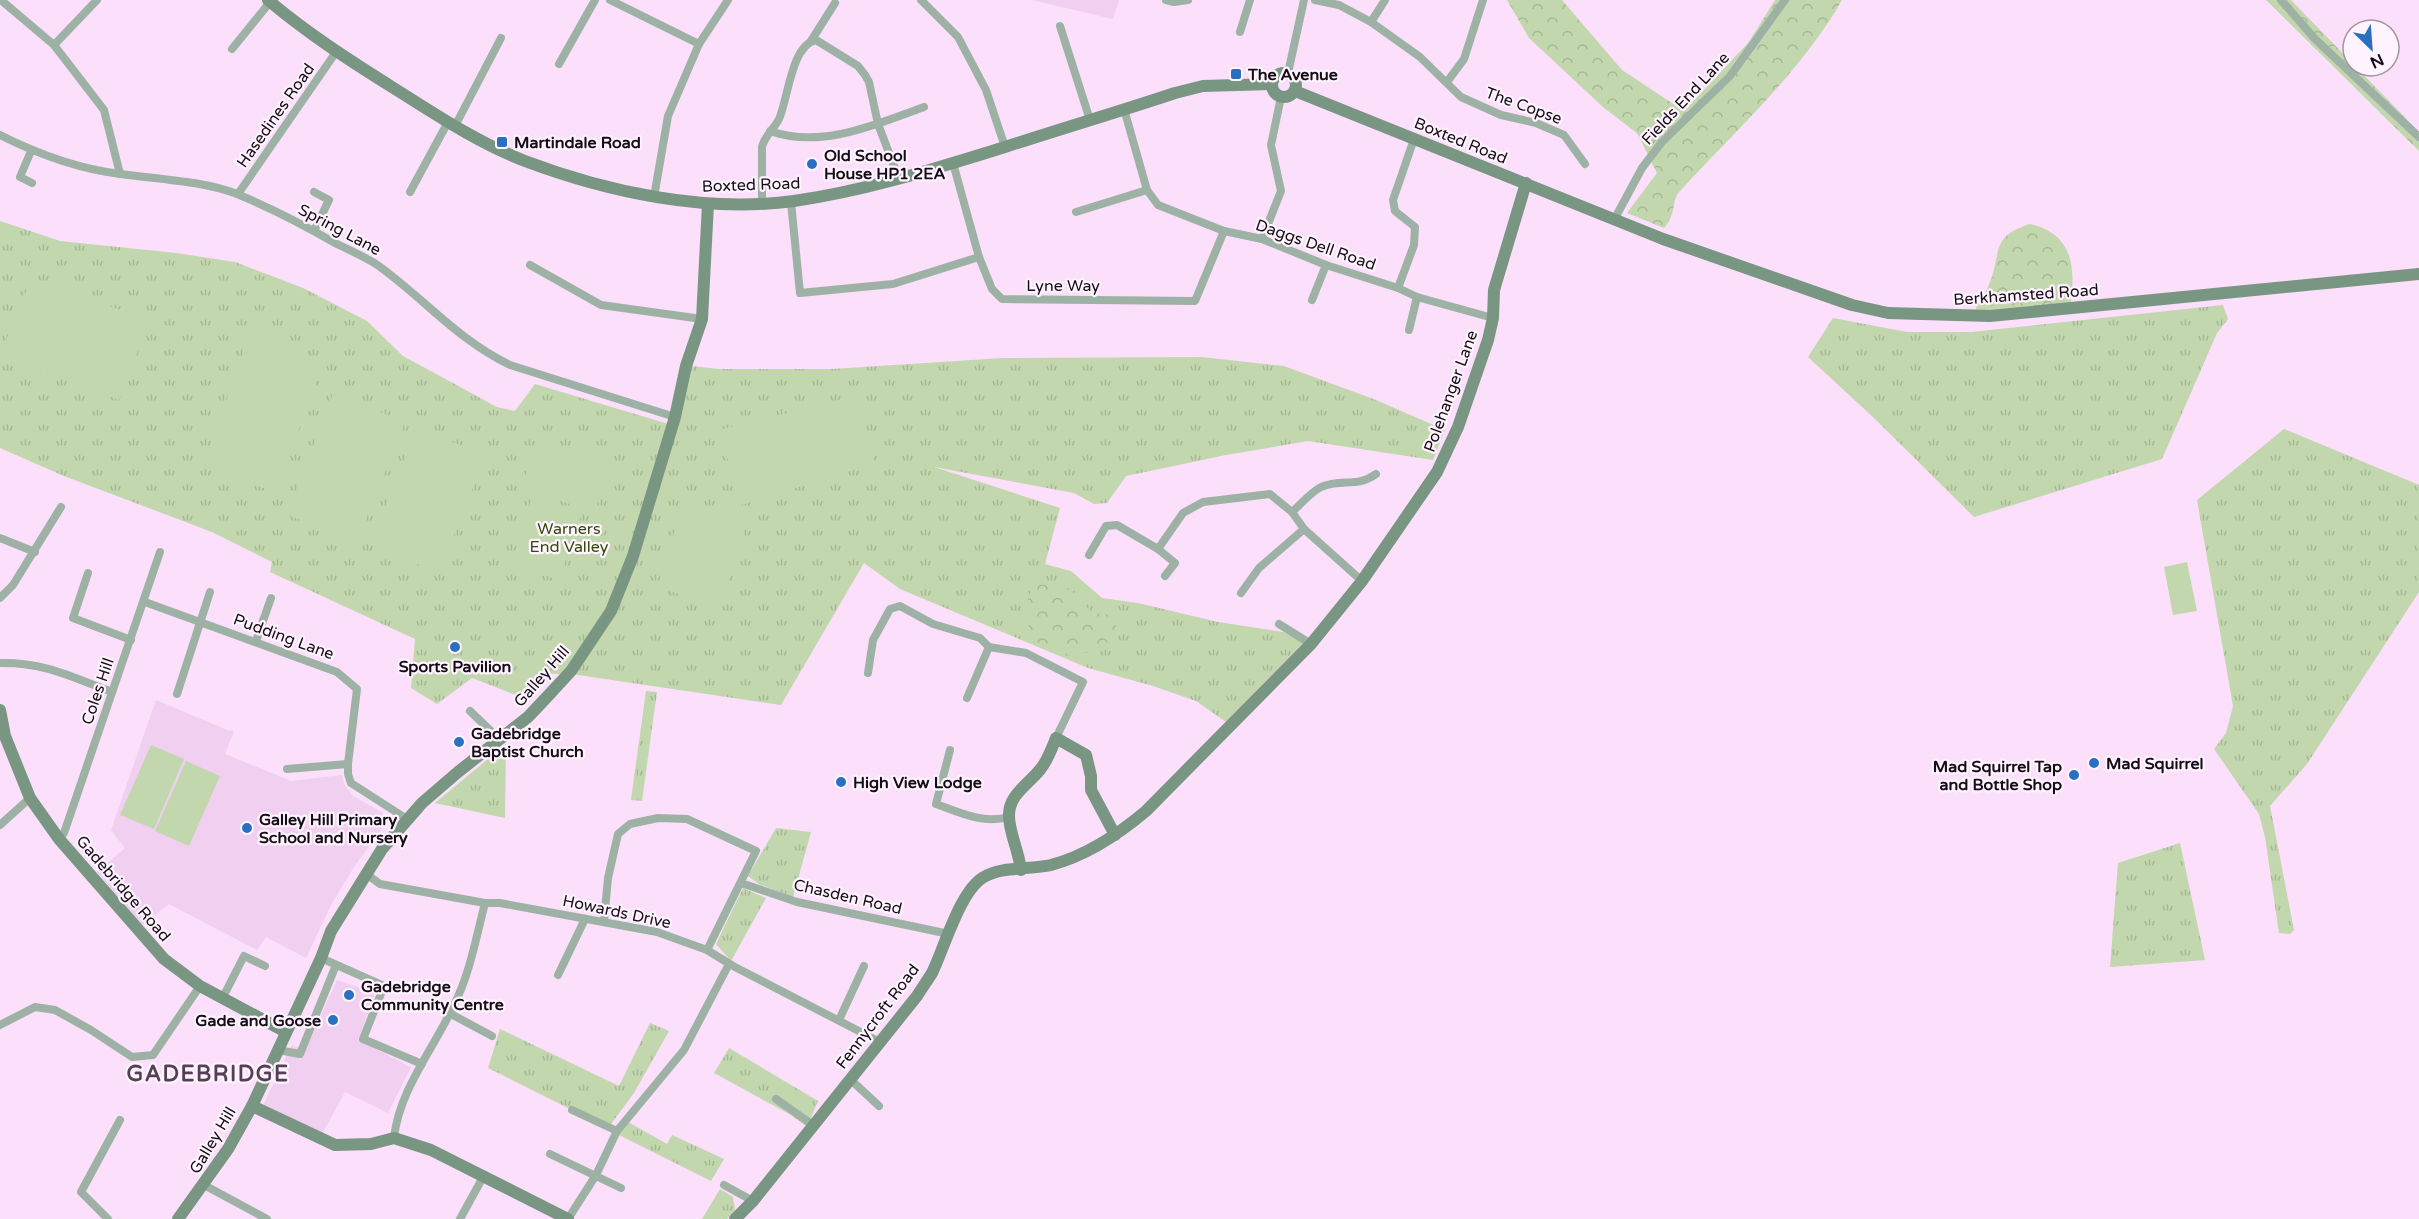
<svg xmlns="http://www.w3.org/2000/svg" width="2419" height="1219" viewBox="0 0 2419 1219" font-family="'Varela Round',sans-serif">
  <defs>
    <pattern id="grass-tufts" width="24" height="20" patternUnits="userSpaceOnUse" patternTransform="scale(1.5)"><rect width="24" height="20" fill="#c2d7ae"/><path d="M3 7l-1-3M5 7V3M7 7l1-3M15 17l-1-3M17 17v-4M19 17l1-3" fill="none" stroke="#a6b795"/></pattern>
    <pattern id="forest-crowns" width="20" height="18" patternUnits="userSpaceOnUse" patternTransform="scale(1.5)"><rect width="20" height="18" fill="#c2d7ae"/><path d="M2 6a3 3 0 1 1 6 0M12 15a3 3 0 1 1 6 0" fill="none" stroke="#a6b795"/></pattern>
  </defs>
  <rect width="100%" height="100%" fill="#fbdffb"/>
  <g fill="#f0cff0">
    <polygon points="1032,0 1119,0 1113,19"/>
    <polygon points="156,700 227,730 234,731 225,754 291,781 342,775 344,784 353,796 383,813 383,827 354,867 332,903 306,958 266,937 257,950 169,904 142,925 97,872 125,848 111,830"/>
    <polygon points="337,980 375,993 358,1040 411,1067 388,1113 345,1092 321,1136 263,1106 292,1045 305,1051"/>
  </g>
  <g fill="url(#grass-tufts)">
    <polygon points="0,221 60,241 176,253 235,262 303,288 367,321 403,356 497,407 515,411 535,384 675,426 692,366 719,369 832,369 1003,358 1201,357 1284,366 1376,400 1445,430 1433,460 1308,441 1226,455 1126,476 1107,503 1094,504 1074,493 934,467 1060,508 1045,564 1071,571 1102,598 1138,603 1218,622 1283,632 1304,642 1226,722 1196,701 1153,686 1088,668 900,589 864,563 781,705 578,675 540,673 518,696 472,678 437,704 411,688 415,639 270,572 272,562 212,532 64,476 0,448"/>
    <polygon points="2223,305 2228,319 2217,333 2162,459 1974,517 1875,419 1808,357 1833,318 1907,332 1972,332"/>
    <polygon points="2284,429 2419,485 2419,592 2307,764 2270,806 2294,930 2290,934 2279,933 2265,837 2259,814 2214,749 2226,733 2233,706 2197,500"/>
    <polygon points="646,691 657,692 642,801 631,800"/>
    <polygon points="506,744 505,818 435,803"/>
    <polygon points="776,828 811,832 793,897 759,884 748,876"/>
    <polygon points="2180,843 2205,960 2110,967 2118,863"/>
    <polygon points="743,888 766,898 731,961 716,944"/>
    <polygon points="650,1023 669,1031 634,1093 608,1128 488,1068 500,1029 619,1086"/>
    <polygon points="729,1048 818,1101 807,1127 791,1115 714,1073"/>
    <polygon points="628,1122 667,1144 672,1135 724,1159 711,1181 619,1135"/>
    <polygon points="720,1189 733,1197 735,1210 727,1219 702,1219"/>
  </g>
  <g fill="url(#forest-crowns)">
    <path d="M1507,0H1562L1622,70L1684,111L1748,43L1775,0H1842C1800,73 1736,130 1680,191C1671,200 1677,214 1664,228L1627,213L1657,173L1637,133L1604,108L1529,38Z"/>
    <polygon points="2266,0 2291,0 2419,132 2419,151"/>
    <path d="M2030,224C2074,234 2076,269 2070,307L1975,312C1977,301 1984,296 1988,287C2003,254 1988,237 2030,224Z"/>
    <polygon points="1056,584 1070,589 1092,613 1120,615 1111,640 1093,651 1071,656 1032,640 1024,609 1033,585"/>
  </g>
  <g fill="#c2d7ae">
    <polygon points="31,279 150,320 119,400 0,355"/>
    <polygon points="251,329 323,363 276,493 204,465"/>
    <polygon points="333,393 405,422 358,540 287,515"/>
    <polygon points="858,395 875,463 741,505 719,430"/>
    <polygon points="418,430 486,454 439,573 371,545"/>
    <polygon points="537,438 611,463 595,511 521,490"/>
    <polygon points="531,499 582,512 559,580 511,564"/>
    <polygon points="684,499 748,520 720,605 657,588"/>
    <polygon points="2187,562 2197,611 2173,615 2164,567"/>
    <polygon points="151,745 184,759 154,829 120,815"/>
    <polygon points="186,761 220,776 189,846 155,831"/>
  </g>
  <g fill="none" stroke-linecap="round" stroke-linejoin="round">
    <g stroke="#9db2a4" stroke-width="8">
      <polyline points="1,0 54,45 104,110 120,174"/>
      <polyline points="610,0 699,44"/>
      <polyline points="921,0 958,37 986,90 1005,147"/>
      <polyline points="1166,0 1174,2 1188,0"/>
      <polyline points="1315,0 1339,5 1371,22 1420,57 1461,97 1501,115 1536,123 1564,135 1585,164"/>
      <polyline points="2281,0 2315,39 2419,137"/>
      <polyline points="1371,22 1385,0"/>
      <polyline points="1060,26 1090,120"/>
      <polyline points="1240,32 1250,0"/>
      <polyline points="811,41 835,3"/>
      <polyline points="54,45 97,0"/>
      <polyline points="232,49 270,2"/>
      <polyline points="559,64 595,0"/>
      <polyline points="1288,73 1304,0"/>
      <polyline points="1447,82 1464,59 1483,0"/>
      <polyline points="1124,109 1147,190 1158,205 1224,231 1262,239 1326,265 1398,288 1417,297 1493,318"/>
      <polyline points="455,126 501,38"/>
      <path d="M770,131C821,149 875,125 924,107"/>
      <path d="M0,135C38,154 78,169 121,174C157,179 204,181 237,194C271,208 304,225 335,243C349,250 363,256 376,264C423,297 456,339 510,365L675,417"/>
      <polyline points="31,151 20,177 32,183"/>
      <polyline points="953,163 979,257 992,289 1002,299 1195,301 1224,231"/>
      <polyline points="410,192 448,122"/>
      <polyline points="238,194 336,52"/>
      <polyline points="654,197 668,116 699,44 728,0"/>
      <polyline points="791,202 800,293 893,284 979,257"/>
      <path d="M762,203V147C765,135 774,129 779,119C788,100 791,45 816,40L858,66L865,75L869,82L878,124L899,179"/>
      <polyline points="1076,212 1147,190"/>
      <polyline points="1614,220 1642,168 1662,142 1730,76 1785,0"/>
      <polyline points="314,231 329,200 314,192"/>
      <polyline points="1262,239 1281,191 1271,145 1281,97"/>
      <polyline points="530,265 601,305 702,319"/>
      <polyline points="1398,288 1414,245 1415,227 1395,211 1393,200 1414,139"/>
      <polyline points="1312,300 1326,265"/>
      <polyline points="1409,330 1417,297"/>
      <path d="M1292,512C1301,504 1311,492 1321,487C1342,478 1357,488 1376,474"/>
      <polyline points="0,538 35,552"/>
      <polyline points="1158,549 1183,513 1203,502 1270,494 1292,512 1304,529 1362,581"/>
      <polyline points="1089,555 1106,526 1117,525 1158,549 1175,563 1165,576"/>
      <polyline points="88,573 73,618 131,640"/>
      <polyline points="1241,593 1259,568 1304,529"/>
      <polyline points="0,598 13,585 61,507"/>
      <polyline points="145,602 337,672 357,689 348,764 348,774 351,783 407,819"/>
      <polyline points="1279,624 1311,644"/>
      <polyline points="256,641 271,598"/>
      <path d="M0,663C44,662 72,677 112,692"/>
      <polyline points="868,673 873,640 890,609 900,606 933,624 980,638 989,647 1026,653 1083,682 1056,738"/>
      <polyline points="177,694 210,592"/>
      <polyline points="967,698 989,647"/>
      <polyline points="470,711 499,739"/>
      <path d="M950,750L936,804C961,813 982,824 1009,817"/>
      <polyline points="287,769 348,764"/>
      <polyline points="0,825 30,798"/>
      <polyline points="59,839 64,833 160,552"/>
      <polyline points="365,873 380,884 485,903 500,903 657,932 707,950 733,966 880,1042"/>
      <polyline points="741,883 797,902 949,934"/>
      <polyline points="604,921 608,878 618,834 630,824 658,818 687,819 756,851 707,950"/>
      <polyline points="321,958 384,986 363,1039 422,1064"/>
      <polyline points="558,975 585,919"/>
      <polyline points="222,999 244,956 265,966"/>
      <polyline points="449,1013 492,1036"/>
      <polyline points="839,1020 864,966"/>
      <polyline points="0,1025 35,1007 55,1010 91,1030 132,1057 153,1055 200,986"/>
      <polyline points="278,1050 300,1054 336,965"/>
      <polyline points="851,1080 879,1106"/>
      <polyline points="776,1099 813,1125"/>
      <polyline points="572,1110 617,1131"/>
      <path d="M394,1138C399,1090 434,1048 454,1005C470,973 476,938 485,903"/>
      <polyline points="550,1154 621,1188"/>
      <polyline points="204,1185 267,1219"/>
      <polyline points="724,1185 753,1201"/>
      <polyline points="108,1219 81,1192 120,1120"/>
      <polyline points="460,1219 483,1177"/>
      <polyline points="568,1219 596,1175 617,1131 684,1050 729,964"/>
    </g>
    <g stroke="#789682" stroke-width="12">
      <path d="M268,0C307,33 349,60 392,87C435,114 478,143 525,161C607,192 705,213 794,201C865,191 934,169 1002,148C1060,129 1118,112 1175,93L1203,86L1272,84"/>
      <circle cx="1284" cy="85" r="12"/>
      <polyline points="1295,91 1663,239 1852,305 1888,313 1990,316 2419,274"/>
      <polyline points="0,710 5,736 30,798 59,839 164,959 200,986 286,1032"/>
      <path d="M1021,870C1019,852 1009,832 1009,816C1008,794 1031,783 1042,767C1048,759 1052,748 1056,738L1086,755L1091,776V790L1115,835"/>
      <polyline points="252,1106 335,1145 371,1144 394,1138 431,1150 568,1219"/>
      <polyline points="178,1219 228,1149 252,1106 321,958 331,931 382,849 422,803 458,772 528,717 546,698 571,671 611,611 633,556 675,417 686,366 702,319 708,204"/>
      <path d="M735,1219L753,1201L917,996C922,988 927,981 932,973C944,949 960,890 984,877C1002,866 1030,870 1051,865C1085,856 1120,833 1146,811L1311,644L1362,581L1437,472L1458,427L1488,340L1493,318L1494,290L1526,183"/>
    </g>
  </g>
  <g fill="#2a70c1" stroke="#fef3fe" stroke-width="2">
    <rect x="1230" y="68" width="12" height="12" rx="3"/>
    <rect x="496" y="136" width="12" height="12" rx="3"/>
    <circle cx="812" cy="164" r="6"/>
    <circle cx="455" cy="647" r="6"/>
    <circle cx="459" cy="742" r="6"/>
    <circle cx="2094" cy="763" r="6"/>
    <circle cx="2074" cy="775" r="6"/>
    <circle cx="841" cy="782" r="6"/>
    <circle cx="247" cy="828" r="6"/>
    <circle cx="349" cy="995" r="6"/>
    <circle cx="333" cy="1020" r="6"/>
  </g>
  <g text-anchor="middle" stroke-width="4.5" stroke-linejoin="round" paint-order="stroke">
    <g font-size="16" font-weight="bold" fill="#150c15" stroke="#fef3fe" text-anchor="start">
      <text x="1248" y="80">The Avenue</text>
      <text x="514" y="148">Martindale Road</text>
      <text x="824" y="161">Old School<tspan x="824" dy="18">House HP1 2EA</tspan></text>
      <text x="455" y="672" text-anchor="middle">Sports Pavilion</text>
      <text x="471" y="739">Gadebridge<tspan x="471" dy="18">Baptist Church</tspan></text>
      <text x="2106" y="769">Mad Squirrel</text>
      <text x="2062" y="772" text-anchor="end">Mad Squirrel Tap<tspan x="2062" dy="18">and Bottle Shop</tspan></text>
      <text x="853" y="788">High View Lodge</text>
      <text x="259" y="825">Galley Hill Primary<tspan x="259" dy="18">School and Nursery</tspan></text>
      <text x="361" y="992">Gadebridge<tspan x="361" dy="18">Community Centre</tspan></text>
      <text x="321" y="1026" text-anchor="end">Gade and Goose</text>
    </g>
    <g font-size="16" fill="#150c15" stroke="#fef3fe">
      <text transform="translate(1685 98) rotate(-47)" y="6">Fields End Lane</text>
      <text transform="translate(1524 105) rotate(20)" y="6">The Copse</text>
      <text transform="translate(275 115) rotate(-55)" y="6">Hasedines Road</text>
      <text transform="translate(1461 140) rotate(22)" y="6">Boxted Road</text>
      <text transform="translate(751 184) rotate(-2)" y="6">Boxted Road</text>
      <text transform="translate(340 229) rotate(28)" y="6">Spring Lane</text>
      <text transform="translate(1316 244) rotate(19)" y="6">Daggs Dell Road</text>
      <text x="1063" y="291">Lyne Way</text>
      <text transform="translate(2026 294) rotate(-4)" y="6">Berkhamsted Road</text>
      <text transform="translate(1450 391) rotate(-70)" y="6">Polehanger Lane</text>
      <text transform="translate(284 636) rotate(20)" y="6">Pudding Lane</text>
      <text transform="translate(541 676) rotate(-49)" y="6">Galley Hill</text>
      <text transform="translate(97 691) rotate(-71)" y="6">Coles Hill</text>
      <text transform="translate(124 888) rotate(49)" y="6">Gadebridge Road</text>
      <text transform="translate(848 896) rotate(13)" y="6">Chasden Road</text>
      <text transform="translate(617 911) rotate(12)" y="6">Howards Drive</text>
      <text transform="translate(877 1016) rotate(-53)" y="6">Fennycroft Road</text>
      <text transform="translate(212 1140) rotate(-59)" y="6">Galley Hill</text>
    </g>
    <g font-size="16" fill="#304b05" stroke="#fef3fe">
      <text x="569" y="534">Warners<tspan x="569" dy="18">End Valley</tspan></text>
    </g>
    <g font-size="22" font-weight="bold" letter-spacing="1.5" fill="#553f56" stroke="#fef3fe">
      <text x="208" y="1081">GADEBRIDGE</text>
    </g>
  </g>
  <g transform="translate(2371 48) rotate(155)"><circle r="28" fill="#fef3fe" stroke="#a197a1" stroke-width="1.5"/>
  <path d="M0-4.5L10 22L0 15L-10 22Z" fill="#2a70c1"/>
  <text y="-9" font-size="16" font-weight="bold" text-anchor="middle" fill="#150c15">N</text>
  </g>
</svg>
